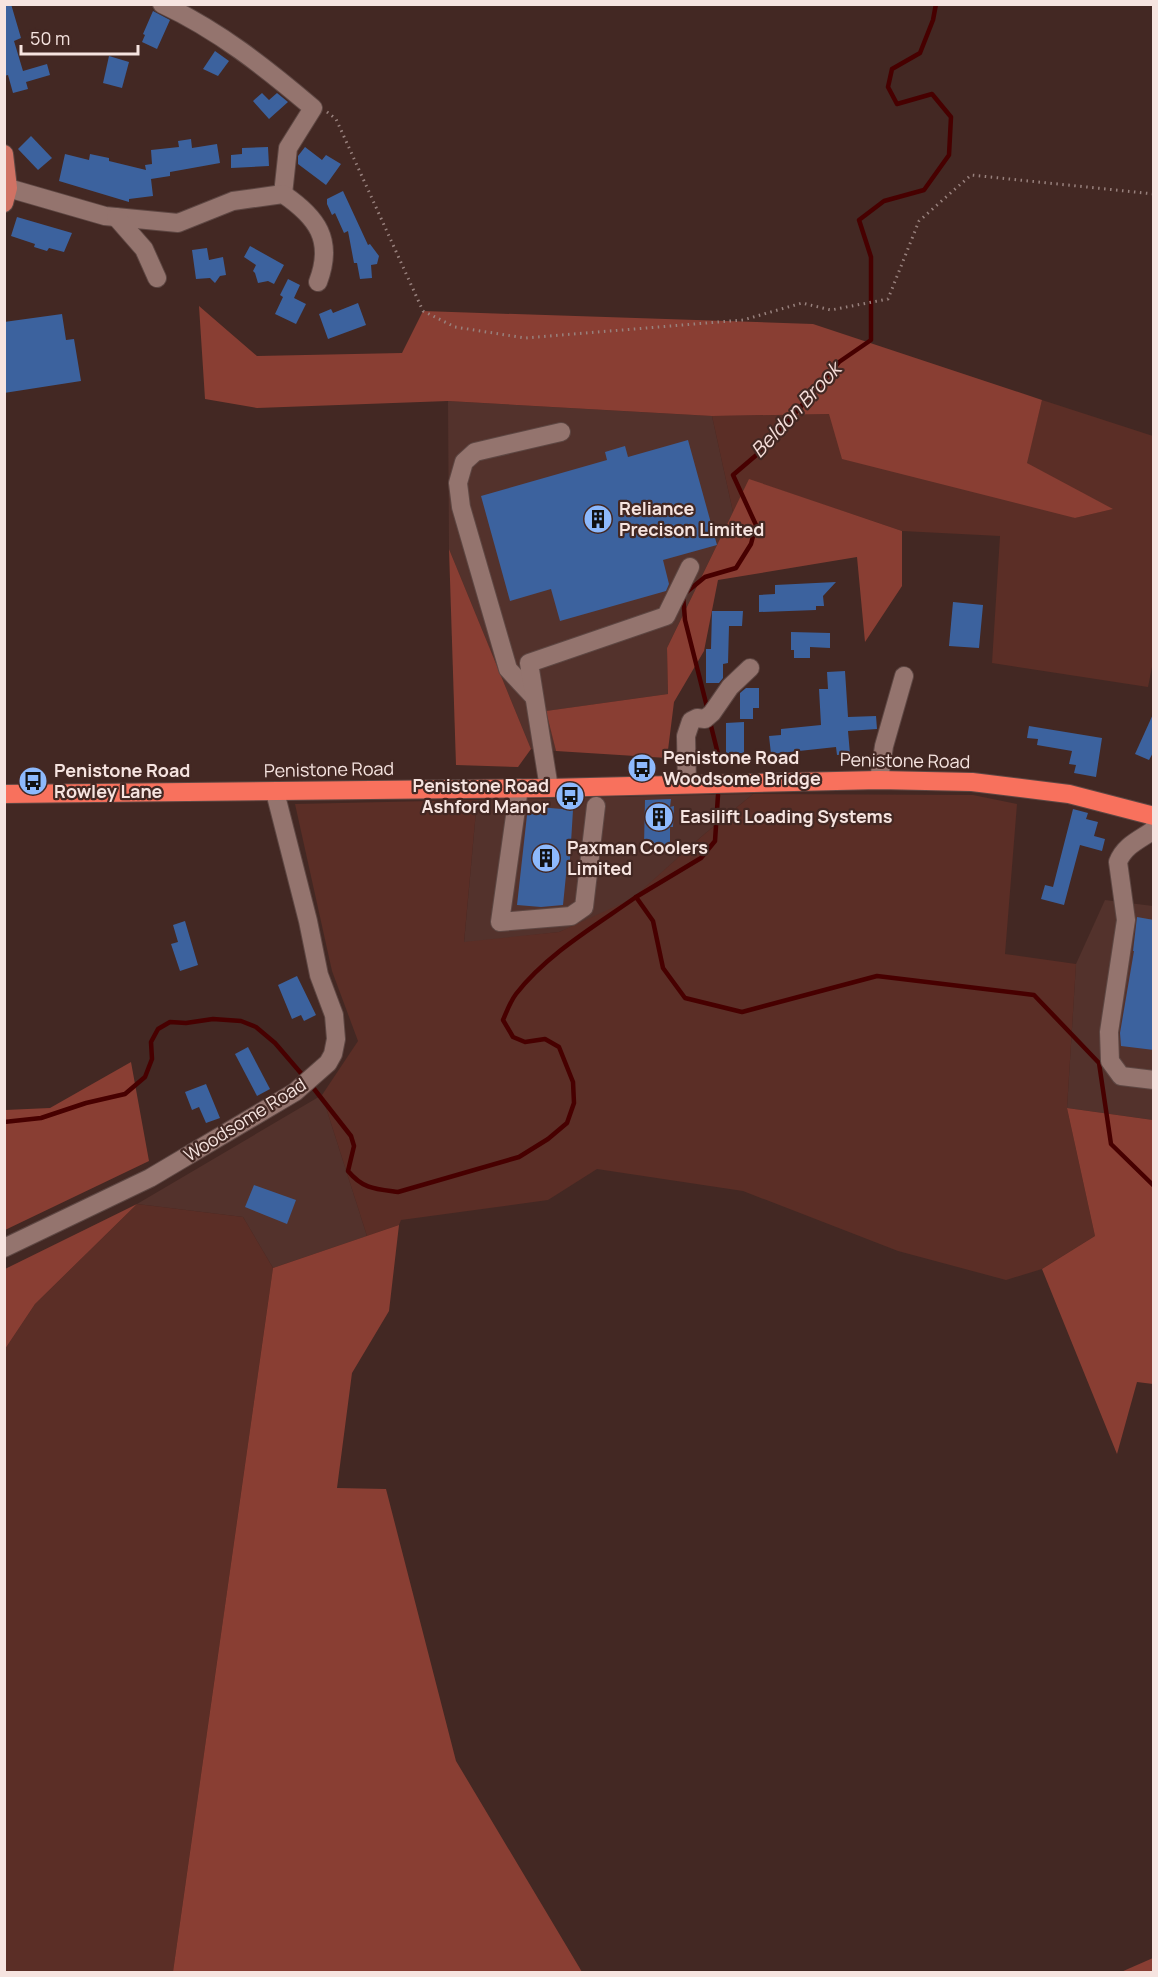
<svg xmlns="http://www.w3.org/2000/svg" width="1158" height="1977" viewBox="0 0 1158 1977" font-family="Manrope,sans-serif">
  <rect width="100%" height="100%" fill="#432823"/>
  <g fill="#53322c">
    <polygon points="448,401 712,416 733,512 667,648 668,694 547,711 556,751 531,749 449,549"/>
    <polygon points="753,794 701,837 626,905 559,932 464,943 477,800"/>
    <polygon points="1105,900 1153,906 1153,1120 1067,1108 1076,964"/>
    <polygon points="322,1095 367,1236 273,1268 243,1217 137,1204"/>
  </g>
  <g fill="#5b2e26">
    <polygon points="1042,400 1153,436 1154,657 1148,687 992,663 1000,536 902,531 750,480 733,512 712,416 829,414 1075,518 1112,509 1026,463"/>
    <polygon points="753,794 973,795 1017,804 1005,954 1076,964 1067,1108 1095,1236 1042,1269 1006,1280 898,1251 743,1191 597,1169 548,1200 401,1220 399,1225 367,1236 322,1095 358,1041 332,971 295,804 477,800 464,942 559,932 632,899 701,837"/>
    <polygon points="137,1204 243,1217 273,1268 173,1972 5,1972 5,1349 35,1304"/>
  </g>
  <g fill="#893e33">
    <polygon points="199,306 257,356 402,353 423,311 813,324 1042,400 1027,463 1113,509 1075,518 842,459 829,414 712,416 448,401 257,408 205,399"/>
    <polygon points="749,479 902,531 902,586 865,642 857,557 718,580 704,651 674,702 667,758 556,751 546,711 668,694 667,648"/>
    <polygon points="449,549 531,749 518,767 456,765"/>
    <polygon points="131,1062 149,1161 5,1230 5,1110 50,1108"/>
    <polygon points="1067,1108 1153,1120 1153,1384 1137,1382 1117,1454 1042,1269 1095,1236"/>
    <polygon points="137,1204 35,1304 5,1349 5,1269"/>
    <polygon points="399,1225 389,1311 352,1373 337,1488 386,1489 456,1761 582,1972 173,1972 273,1268"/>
    <polygon points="1153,1958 1153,1972 1121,1972"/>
  </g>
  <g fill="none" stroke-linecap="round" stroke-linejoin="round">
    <g stroke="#470000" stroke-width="4.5">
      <polyline points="708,711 685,620 683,595 705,577 736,568 751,544 756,525 733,475 767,446 839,362 871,340 871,257 859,220 884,201 924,190 949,155 951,117 932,94 897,104 888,87 892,69 920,53 933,20 936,4"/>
      <polyline points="710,722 719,758"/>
      <polyline points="636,897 701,858 715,841 718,795"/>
      <path d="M311,1085L351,1136L354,1146L348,1171C363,1189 375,1189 398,1192L519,1157L548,1139L567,1123L574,1103L573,1082L559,1047L545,1039L525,1042L513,1037L503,1020C507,1011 510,1002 516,994C547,954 595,926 636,897L653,921L663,968L685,998L742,1012L877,976L1034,995L1099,1063L1111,1144L1154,1186"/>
      <polyline points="4,1122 41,1118 86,1103 125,1094 145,1077 152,1059 151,1042 158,1029 170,1022 186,1023 213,1019 241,1021 256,1027 275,1043 306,1079"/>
    </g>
  </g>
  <g fill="#3c629e">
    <polygon points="4,4 11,4 21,38 14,41 23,71 47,64 50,75 26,82 28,89 13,93 8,75 4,76"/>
    <polygon points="153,11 170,20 157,49 142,42 145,35 143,34"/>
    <polygon points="215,51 229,61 218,76 203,69"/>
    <polygon points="109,56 129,62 122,88 103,83"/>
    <polygon points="262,93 269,100 277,93 288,102 269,119 253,101"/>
    <polygon points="31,136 52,158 38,170 18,149"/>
    <polygon points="191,139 192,148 217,144 220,163 170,172 170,176 151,179 153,196 129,199 129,202 59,181 65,154 89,160 90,154 109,158 109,161 146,170 145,165 152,164 151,150 179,147 178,141"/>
    <polygon points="268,147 269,166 231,168 231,155 242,154 242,148"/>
    <polygon points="305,147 322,160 326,155 341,164 326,185 298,164 298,156"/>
    <polygon points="343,191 368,245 370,244 379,256 377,264 371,265 372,278 360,279 357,263 354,263 348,231 344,233 335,213 332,215 327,204 327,199"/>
    <polygon points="17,217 72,233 64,252 49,248 47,251 34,247 35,244 11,236"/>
    <polygon points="250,246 284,265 274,284 268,281 258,283 255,273 253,271 256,265 244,257"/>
    <polygon points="207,248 209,260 223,257 226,275 220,276 215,283 210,278 196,279 192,250"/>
    <polygon points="288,279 300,285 294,298 306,304 296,324 275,314 283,297 280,295"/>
    <polygon points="358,303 366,325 328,339 319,314 331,309 333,313"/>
    <polygon points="62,314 66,340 74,339 81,381 4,393 4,322"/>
    <polygon points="688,440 717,545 663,560 669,584 666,591 560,621 551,589 510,601 481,496 607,460 605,452 625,446 628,457"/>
    <polygon points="836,582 823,596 824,606 816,606 816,610 759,612 759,595 775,594 775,585"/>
    <polygon points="953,602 983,605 979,648 949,646"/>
    <polygon points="712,611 743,611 742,626 729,626 728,663 723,664 723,678 719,683 706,683 706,649 711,649"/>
    <polygon points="791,632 830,633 830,648 810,647 810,658 794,658 794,650 791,650"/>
    <polygon points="845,671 848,717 876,716 877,729 848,731 850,754 837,755 836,747 771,754 769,736 781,735 781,729 821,725 819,689 828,689 827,672"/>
    <polygon points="746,688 759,688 759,708 753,708 753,719 740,719 740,693"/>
    <polygon points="1154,712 1154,751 1149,760 1135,754"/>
    <polygon points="744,722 744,753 726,753 726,723"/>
    <polygon points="1029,726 1102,738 1096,777 1074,773 1076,765 1069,764 1072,751 1037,745 1038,739 1027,738"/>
    <polygon points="671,799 670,807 674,806 673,827 670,827 670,845 644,845 645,800"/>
    <polygon points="528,806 573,810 569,875 566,875 563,905 541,907 517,905"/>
    <polygon points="1073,809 1088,813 1086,819 1098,822 1094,836 1105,839 1102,851 1080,845 1064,905 1041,899 1045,885 1053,887"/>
    <polygon points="1137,917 1154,920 1154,1050 1121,1046 1120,1033 1134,951 1133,951"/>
    <polygon points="185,921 198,965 180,971 171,944 178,942 173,925"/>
    <polygon points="297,976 316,1015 304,1021 301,1015 292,1019 278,985"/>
    <polygon points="248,1047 270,1089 257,1096 235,1054"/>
    <polygon points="206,1084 220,1118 206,1123 199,1107 192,1110 185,1092"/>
    <polygon points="254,1185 296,1200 287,1224 245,1207"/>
  </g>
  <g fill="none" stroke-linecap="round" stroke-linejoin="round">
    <g stroke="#5e4743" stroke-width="20">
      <g id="minor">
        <path d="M162,4C218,30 266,68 313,108L288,148L283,194"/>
        <path d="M8,188L105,216L178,223L233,201L283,194C317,217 334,240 318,282"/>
        <polyline points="116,217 144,249 157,278"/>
        <polyline points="534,697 508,669 461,507 458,483 464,462 475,452 561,432"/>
        <polyline points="879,780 884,746 904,676"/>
        <polyline points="687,784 686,736 691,721 697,718 705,719 712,713 730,687 750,668"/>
        <polyline points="519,788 500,922 571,916 584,907 596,806"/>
        <polyline points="549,788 529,663 666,616 690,567"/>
        <path d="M1154,828L1152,831C1139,840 1124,846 1118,862L1126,920L1109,1032L1110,1061L1121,1076L1154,1080"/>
        <polyline points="4,1248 150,1178 295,1092 328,1063 333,1054 336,1039 334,1015 319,975 308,921 275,792"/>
      </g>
    </g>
    <g stroke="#5e4743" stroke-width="20">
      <polyline id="major" points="4,154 8,188 4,203"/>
    </g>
    <g stroke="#5e4743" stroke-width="20">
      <polyline id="highway" points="4,794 549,788 879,780 972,782 1069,794 1154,816"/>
    </g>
    <polyline stroke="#98817d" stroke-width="3" stroke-dasharray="1.5 4.5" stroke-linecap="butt" points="327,112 336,119 423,311 455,327 525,338 743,320 802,303 831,310 888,299 919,221 971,175 1154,194"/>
    <use href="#minor" stroke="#94746e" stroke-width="18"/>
    <use href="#major" stroke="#d07264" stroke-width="18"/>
    <use href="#highway" stroke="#f8715d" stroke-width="18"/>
  </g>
  <defs>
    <g id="building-disc" transform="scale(1.5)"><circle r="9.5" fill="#8db9fc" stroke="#432823"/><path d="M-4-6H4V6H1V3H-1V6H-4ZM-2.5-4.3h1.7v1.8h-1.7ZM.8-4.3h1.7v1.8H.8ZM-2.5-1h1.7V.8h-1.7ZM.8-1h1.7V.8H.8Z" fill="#111"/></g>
    <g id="bus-disc" transform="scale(1.5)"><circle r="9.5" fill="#8db9fc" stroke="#432823"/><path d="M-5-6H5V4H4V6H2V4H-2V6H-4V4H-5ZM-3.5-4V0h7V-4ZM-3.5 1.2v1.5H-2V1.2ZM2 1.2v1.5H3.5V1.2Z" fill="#111"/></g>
  </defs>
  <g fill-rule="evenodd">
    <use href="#building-disc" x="598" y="519"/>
    <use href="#bus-disc" x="642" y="768"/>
    <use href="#bus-disc" x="33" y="781"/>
    <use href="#bus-disc" x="570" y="796"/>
    <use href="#building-disc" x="659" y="817"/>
    <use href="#building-disc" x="546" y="858"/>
  </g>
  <g text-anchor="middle" stroke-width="4.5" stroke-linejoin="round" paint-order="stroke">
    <g font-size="18" font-weight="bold" fill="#f6e4e0" stroke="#432823" text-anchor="start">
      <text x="619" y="515">Reliance<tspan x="619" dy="21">Precison Limited</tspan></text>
      <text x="663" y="764">Penistone Road<tspan x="663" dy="21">Woodsome Bridge</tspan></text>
      <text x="54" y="777">Penistone Road<tspan x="54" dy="21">Rowley Lane</tspan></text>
      <text x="549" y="792" text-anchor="end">Penistone Road<tspan x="549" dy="21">Ashford Manor</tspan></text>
      <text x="680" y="823">Easilift Loading Systems</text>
      <text x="567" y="854">Paxman Coolers<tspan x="567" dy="21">Limited</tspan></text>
    </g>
    <g font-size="18" fill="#f6e4e0" stroke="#432823">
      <text transform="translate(905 761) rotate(1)" y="6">Penistone Road</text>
      <text transform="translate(329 770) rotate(-1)" y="6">Penistone Road</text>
      <text transform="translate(245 1120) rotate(-32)" y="6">Woodsome Road</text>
    </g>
    <g font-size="20" font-style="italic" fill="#f6deda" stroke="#432823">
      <text transform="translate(796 410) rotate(-47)" y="7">Beldon Brook</text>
    </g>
  </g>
  <rect width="1158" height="1977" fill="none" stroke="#f6e4e0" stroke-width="12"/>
  <path d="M21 45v9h117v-9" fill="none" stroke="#f6e4e0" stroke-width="3"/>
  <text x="30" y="45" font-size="18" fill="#f6e4e0" stroke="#432823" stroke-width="4.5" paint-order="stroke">50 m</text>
</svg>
